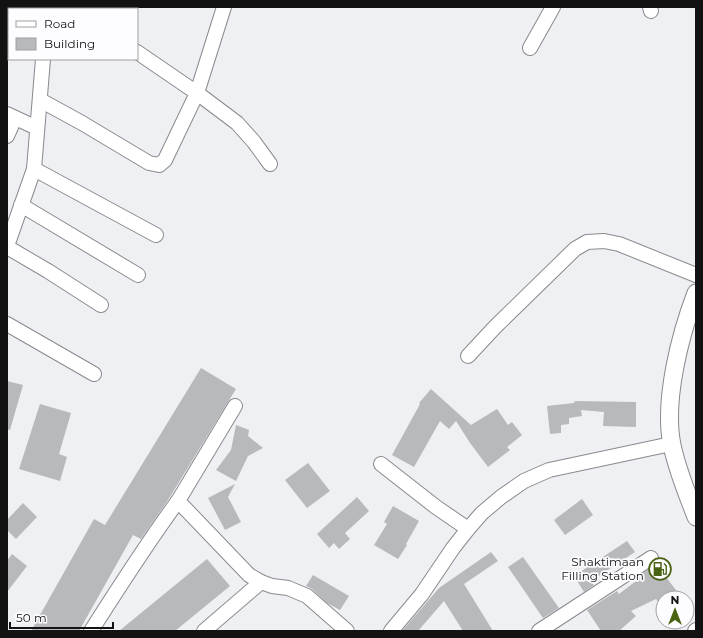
<svg xmlns="http://www.w3.org/2000/svg" width="703" height="638" viewBox="0 0 703 638" font-family="Montserrat,sans-serif">
  <rect width="100%" height="100%" fill="#eff0f3"/>
  <g fill="#b8b9bc">
    <polygon points="201,368 236,389 168,500 141,539 133,535 79,631 31,631 94,519 105,525"/>
    <polygon points="7,381 23,385 10,430 7,429"/>
    <polygon points="431,389 471,425 497,409 508,425 512,422 522,435 507,447 510,450 488,467 470,443 456,421 449,429 440,421 414,467 392,455 420,404 419,403"/>
    <polygon points="575,401 636,402 636,427 603,426 604,412 581,410 582,416 569,418 569,424 561,425 561,433 550,434 547,406 574,403"/>
    <polygon points="40,404 71,413 59,454 67,457 60,481 19,469"/>
    <polygon points="236,425 249,430 248,436 263,448 248,456 236,481 216,470 231,450"/>
    <polygon points="308,463 330,491 307,508 285,480"/>
    <polygon points="235,484 228,497 241,522 225,530 208,498"/>
    <polygon points="357,497 369,511 345,533 350,539 339,549 334,543 329,548 317,534"/>
    <polygon points="582,499 593,515 565,535 554,520"/>
    <polygon points="23,503 37,517 16,539 7,530 7,520"/>
    <polygon points="393,506 419,521 406,544 407,545 398,559 374,545 387,524 384,522"/>
    <polygon points="627,541 635,552 591,581 594,585 584,592 574,576"/>
    <polygon points="491,552 498,561 464,584 493,631 463,631 444,601 418,631 402,631 439,588"/>
    <polygon points="12,554 27,566 7,592 7,561"/>
    <polygon points="523,557 559,608 543,618 508,567"/>
    <polygon points="207,559 230,586 175,631 119,631"/>
    <polygon points="656,564 682,598 663,598 663,608 656,599 631,611 636,616 619,631 601,631 587,610 617,591 619,594 640,578 639,576"/>
    <polygon points="313,575 349,596 340,610 327,603 312,589 306,586"/>
  </g>
  <g fill="none" stroke-linecap="round" stroke-linejoin="round">
    <g stroke="#898a8d" stroke-width="16">
      <g id="minor">
        <polyline points="23,7 27,9"/>
        <polyline points="74,7 77,9"/>
        <polyline points="650,7 651,11"/>
        <polyline points="45,9 45,7"/>
        <polyline points="100,9 101,7"/>
        <polyline points="530,48 553,7"/>
        <polyline points="137,52 197,93 237,123 254,142 270,164"/>
        <polyline points="40,100 82,123 149,163 159,165 165,160 197,93 224,7"/>
        <polyline points="7,114 37,128"/>
        <polyline points="7,136 15,118"/>
        <polyline points="34,169 156,235"/>
        <polyline points="21,205 138,275"/>
        <polyline points="7,246 34,169 43,59"/>
        <polyline points="7,247 48,271 101,305"/>
        <polyline points="7,324 94,374"/>
        <polyline points="468,356 495,327 575,249 587,242 604,241 619,244 696,275"/>
        <polyline points="235,406 178,501 249,575 261,582 272,586 288,588 307,596 347,631"/>
        <polyline points="381,464 436,507 468,529"/>
        <path d="M91,631C119,587 147,543 178,501"/>
        <polyline points="204,631 261,582"/>
        <polyline points="391,631 422,594 453,548 468,529 482,513 501,497 524,481 549,470 671,444"/>
        <polyline points="539,631 651,558"/>
        <polyline points="695,631 696,630"/>
      </g>
    </g>
    <g stroke="#898a8d" stroke-width="19">
      <path id="tertiary" d="M696,293C680,335 663,401 672,445C677,470 687,493 696,517"/>
    </g>
    <use href="#minor" stroke="#fff" stroke-width="14"/>
    <use href="#tertiary" stroke="#fff" stroke-width="17"/>
  </g>
  <defs>
    <g id="fuel-ring" transform="scale(1.15)"><circle r="9.5" fill="#fdfdff" stroke="#4a6313" stroke-width="1.5"/><path d="M-5.5-6h7V0h2V4h1.3V-2.5L3-4.5l.8-.8L6-3V5H2.5V1h-1V6h-7ZM-4.2-4.7v3.2H.2V-4.7Z" fill="#4a6313"/></g>
  </defs>
  <g fill-rule="evenodd">
    <use href="#fuel-ring" x="660" y="569"/>
  </g>
  <g text-anchor="middle" stroke-width="3.5" stroke-linejoin="round" paint-order="stroke">
    <g font-size="12" fill="#121213" stroke="#fdfdff" text-anchor="end">
      <text x="644" y="566">Shaktimaan<tspan x="644" dy="14">Filling Station</tspan></text>
    </g>
  </g>
  <rect width="703" height="638" fill="none" stroke="#121213" stroke-width="16"/>
  <rect x="8" y="8" width="130" height="52" fill="#fdfdff" stroke="#9f9fa1"/>
  <rect x="16" y="21" width="20" height="6" fill="#ffffff" stroke="#9f9fa1"/>
  <text x="44" y="28" font-size="12" fill="#121213">Road</text>
  <rect x="16" y="38" width="20" height="12" fill="#b8b9bc" stroke="#9f9fa1"/>
  <text x="44" y="48" font-size="12" fill="#121213">Building</text>
  <g transform="translate(675 610)"><circle r="19" fill="#fdfdff" stroke="#9f9fa1"/>
  <path d="M0-3L7 15L0 10L-7 15Z" fill="#4a6313"/>
  <text y="-6" font-size="11" font-weight="bold" text-anchor="middle" fill="#121213">N</text>
  </g>
  <path d="M10 622v6h103v-6" fill="none" stroke="#121213" stroke-width="2"/>
  <text x="16" y="622" font-size="12" fill="#121213" stroke="#fdfdff" stroke-width="3" paint-order="stroke">50 m</text>
</svg>
